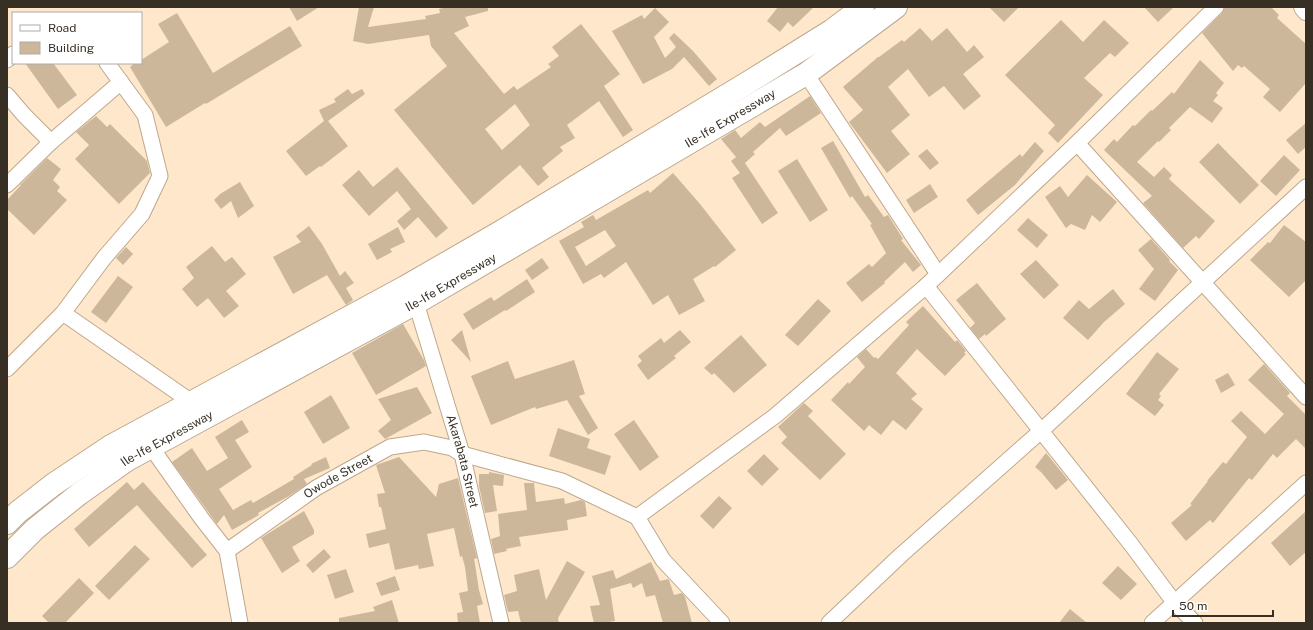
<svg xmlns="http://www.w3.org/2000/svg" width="1313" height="630" viewBox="0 0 1313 630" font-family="'Public Sans',sans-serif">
  <rect width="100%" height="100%" fill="#fee7ca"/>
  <g fill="#cdb79b" fill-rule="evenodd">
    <polygon points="289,7 319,7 297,21"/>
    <path d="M359,7H374L368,27L426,19L425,16L440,13L439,9L447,7H488V11L465,17L469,26L454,33L504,94L514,86L517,90L551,67L548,64L559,56L552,47L581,24L620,74L604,86L633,130L623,137L599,101L567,125L575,138L560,147L563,151L542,168L549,177L538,186L520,165L473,205L394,110L447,66L431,46L429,35L368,44L353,41ZM515,104L530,125L502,150L485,129Z"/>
    <polygon points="778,7 814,7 793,27 788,22 780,32 767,21"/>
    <polygon points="989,7 1019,7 1004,22"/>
    <polygon points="1144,7 1174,7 1158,22"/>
    <polygon points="1225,7 1271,7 1279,15 1277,18 1306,44 1306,83 1280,112 1263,97 1270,89 1244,66 1242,68 1238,65 1233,71 1202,33 1222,13"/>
    <polygon points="655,8 669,22 654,37 665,58 676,47 669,38 674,33 693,51 717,79 709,86 684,57 672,69 643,84 612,31 642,15 644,19"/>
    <polygon points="177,13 213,73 290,26 302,46 206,104 205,103 166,127 130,67 135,63 141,63 141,60 169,42 158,24"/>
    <polygon points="1061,20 1083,42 1104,20 1129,43 1115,57 1110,53 1084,78 1103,95 1058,143 1048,133 1055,125 1005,75"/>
    <polygon points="920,28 932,41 947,28 967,52 974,45 984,57 963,74 981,96 964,110 944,86 929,97 908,69 888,87 910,115 891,131 910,154 887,173 849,122 863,110 843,87 878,57 879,57 902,40 904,42"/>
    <polygon points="1200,60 1224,83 1216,93 1218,95 1213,101 1223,108 1212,123 1190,107 1169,128 1171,130 1159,142 1158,141 1137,162 1154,177 1164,167 1172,175 1169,179 1215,221 1199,239 1196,236 1183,248 1143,203 1152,196 1104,150 1114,139 1117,142 1133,125 1135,126 1151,110 1152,111 1172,92 1174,94"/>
    <polygon points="25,63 53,63 77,95 58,109"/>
    <polygon points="348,89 352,94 362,89 365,94 328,121 348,146 321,167 320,166 306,176 286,151 324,121 319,110 336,102 334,99"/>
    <polygon points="810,96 821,113 786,136 780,128 753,152 755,154 745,163 778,213 762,224 732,178 740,173 731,161 736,157 721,139 735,130 741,138 760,122 765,127"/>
    <polygon points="96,116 107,127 110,124 147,161 150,173 119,204 75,159 89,145 76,132"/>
    <polygon points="1306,123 1306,147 1298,154 1286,140"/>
    <polygon points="833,141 865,197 868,195 884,217 888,215 903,239 901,240 921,265 913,272 905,262 884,282 885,283 862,302 846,283 869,264 872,267 886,253 870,225 872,224 852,196 850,198 821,148"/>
    <polygon points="1035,142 1044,151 1015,185 978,215 966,200 1020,154 1022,157"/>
    <polygon points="1218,143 1259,185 1240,204 1199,162"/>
    <polygon points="927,149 939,163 930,170 918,156"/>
    <polygon points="1284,155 1300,170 1276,196 1260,181"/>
    <polygon points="47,158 61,169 53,180 60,187 57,191 67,200 34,235 7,209 7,200 21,185 20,185"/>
    <polygon points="797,159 828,210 810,222 778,171"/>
    <polygon points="397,167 448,228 436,238 418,217 404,230 397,221 411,209 397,191 369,216 342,185 359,170 373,187"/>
    <path d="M673,173L700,204L736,250L715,267L714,266L693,279L705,301L679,315L668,295L653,305L626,262L604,278L601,274L583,284L559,241L584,227L581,222L593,215L596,220L648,190L650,193ZM605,230L616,246L586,266L575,247Z"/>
    <polygon points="1087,175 1117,202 1100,222 1092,215 1085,230 1071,224 1066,228 1045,197 1060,186 1068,197"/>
    <polygon points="240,182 254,206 238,218 231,201 221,209 214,200 220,194"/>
    <polygon points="930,184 938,197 914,213 906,200"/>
    <polygon points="1028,218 1048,235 1037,248 1017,230"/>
    <polygon points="1284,225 1306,242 1306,280 1289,297 1250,260 1268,242 1270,243"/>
    <polygon points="309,226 322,244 340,276 345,271 354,283 346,288 353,300 346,305 327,275 293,294 273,257 301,242 296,236"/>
    <polygon points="398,227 405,242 390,249 392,252 377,260 368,244"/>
    <polygon points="1151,239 1170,260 1169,261 1178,270 1155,301 1139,289 1154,269 1138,250"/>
    <polygon points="212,246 225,262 232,257 246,274 226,291 239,306 224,318 208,298 197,307 182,289 194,278 186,267"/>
    <polygon points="126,247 133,254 123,265 116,258"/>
    <polygon points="542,258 549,268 532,280 525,270"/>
    <polygon points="1036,260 1059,285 1044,299 1020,274"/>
    <polygon points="118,276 133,287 106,323 91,312"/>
    <polygon points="527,279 535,292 506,311 505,310 473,330 463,314 491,297 494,301"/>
    <polygon points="977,283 1006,319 986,336 985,334 979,339 970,328 975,323 956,300"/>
    <polygon points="1113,289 1125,304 1104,322 1088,340 1063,318 1079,300 1089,309"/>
    <polygon points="818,299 831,311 798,346 785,335"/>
    <polygon points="923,306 955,342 957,340 966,351 964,353 966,354 945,376 917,349 896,373 917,394 911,399 923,409 906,430 893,420 881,435 869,425 864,431 831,400 848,382 849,384 865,367 857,357 866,349 874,358 875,357 878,359 909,325 906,322"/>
    <polygon points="403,324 424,360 426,366 376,395 352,353"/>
    <polygon points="462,330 471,362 451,340"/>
    <polygon points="680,330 691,342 674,356 676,358 648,380 637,365 642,361 638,356 661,338 664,343"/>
    <polygon points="741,335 767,365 734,393 714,373 712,375 704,368"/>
    <polygon points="1157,352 1179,369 1159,394 1161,396 1158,400 1164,405 1155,416 1126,394"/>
    <polygon points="574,360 585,394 579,396 598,428 588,435 567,400 536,409 535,407 491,425 471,376 508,361 515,379"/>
    <polygon points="1264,364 1290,393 1287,396 1306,415 1306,449 1296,439 1277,458 1273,454 1252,480 1249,478 1213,523 1210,520 1186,541 1171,523 1192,505 1190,504 1208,481 1207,481 1223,462 1226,464 1247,437 1231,421 1241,411 1265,434 1284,414 1248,380"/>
    <polygon points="1228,373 1235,385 1221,393 1215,380"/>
    <polygon points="417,387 432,413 385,439 378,431 391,420 378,399"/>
    <polygon points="331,395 350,428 323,444 304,412"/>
    <polygon points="804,403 813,411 808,416 846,454 820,480 781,443 787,437 778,427"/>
    <polygon points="242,420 249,432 235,440 252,467 219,489 233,510 251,500 253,503 294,479 293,477 312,465 311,464 326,457 330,468 304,479 307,484 289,496 258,513 259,515 232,530 224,515 217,524 172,462 192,448 207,471 228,458 215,437"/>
    <polygon points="634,420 659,457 640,471 614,434"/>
    <polygon points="558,428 590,439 587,448 611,456 605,475 549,456"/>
    <polygon points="1046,453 1068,480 1056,490 1041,472 1035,467"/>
    <polygon points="764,454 779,469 762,486 747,471"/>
    <polygon points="399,457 436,497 439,484 458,478 477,558 474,559 475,564 479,590 483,604 477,606 480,623 458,623 457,613 463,612 459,593 468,591 465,567 462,556 460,557 454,528 427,534 434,566 419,569 418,565 395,570 389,543 369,548 366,534 386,529 381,507 379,507 377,494 385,493 376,465"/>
    <polygon points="489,472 504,475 503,486 493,485 497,511 485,513 479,486 479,474 489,474"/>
    <polygon points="127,482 134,490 143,482 207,555 192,568 137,505 89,547 74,529"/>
    <polygon points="524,483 534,483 536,502 564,498 565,504 581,500 585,502 587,516 567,520 568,530 519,537 521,546 506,549 507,551 494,554 491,539 500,536 498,514 527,510"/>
    <polygon points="719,496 732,508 713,529 700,516"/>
    <polygon points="304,511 314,530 314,534 292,547 300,561 282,573 261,538"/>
    <polygon points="1306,511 1306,552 1290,566 1271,543"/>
    <polygon points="135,545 150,559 109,600 95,586"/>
    <polygon points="324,549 331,557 313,573 306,565"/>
    <polygon points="567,561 585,572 558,618 559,623 521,623 518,611 508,612 504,595 517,591 514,575 539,569 546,600"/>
    <polygon points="651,562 660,581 668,579 669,580 674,595 682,593 685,597 692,623 663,623 655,595 646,597 642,583 633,588 631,583 610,589 615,621 602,623 594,623 590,606 600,605 592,576 613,570 616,579"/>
    <polygon points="1118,566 1137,584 1121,600 1102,583"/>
    <polygon points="346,569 354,592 335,599 327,575"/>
    <polygon points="395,576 400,590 381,596 376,583"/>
    <polygon points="79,578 94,593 65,623 49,623 42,616"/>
    <polygon points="392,600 399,623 339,623 339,618 375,611 373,607"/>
    <polygon points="1070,609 1087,623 1059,623"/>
  </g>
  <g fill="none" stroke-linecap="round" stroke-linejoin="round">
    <g stroke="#bea88d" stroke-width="17">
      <g id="minor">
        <polyline points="7,60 13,54"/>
        <polyline points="806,74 938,274"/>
        <polyline points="7,95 24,115 51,142"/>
        <polyline points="1077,143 1306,397"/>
        <polyline points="7,185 51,142 121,82"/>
        <polyline points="926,286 1130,543 1174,602 1195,623"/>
        <path id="s1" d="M416,303L462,454L501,623"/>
        <polyline points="63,313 193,403"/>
        <polyline points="7,369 63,313 104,258 142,214 160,176 145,115 107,63"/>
        <polyline points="151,447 202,519 227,551 240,623"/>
        <polyline points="637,517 775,416 926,286 1077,143 1216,7"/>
        <path id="s2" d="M227,551L316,488L390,447L424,442L452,448L462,454L562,481L637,517L663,560L722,623"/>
        <polyline points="829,623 901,555 1041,431 1306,187"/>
        <polyline points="1152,623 1306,483"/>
      </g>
    </g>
    <g stroke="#bea88d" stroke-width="20">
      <polyline id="tertiary" points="1303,7 1306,11"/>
    </g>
    <g stroke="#bea88d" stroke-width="24">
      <g id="primary">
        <polyline points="7,523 18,512 54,484 111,446 405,287 497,234 749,82 831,31 863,7"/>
        <path id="s3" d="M7,557L35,529L79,494L127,460L416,303L806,74L896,7"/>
      </g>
    </g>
    <use href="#minor" stroke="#fff" stroke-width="15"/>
    <use href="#tertiary" stroke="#fff" stroke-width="18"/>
    <use href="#primary" stroke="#fff" stroke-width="22"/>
  </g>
  <g text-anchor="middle" stroke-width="4" stroke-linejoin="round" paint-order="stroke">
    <g font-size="12" fill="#372f24" stroke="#fff">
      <text dy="4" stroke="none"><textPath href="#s3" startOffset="848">Ile-Ife Expressway</textPath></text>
      <text dy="4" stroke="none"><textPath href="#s3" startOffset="524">Ile-Ife Expressway</textPath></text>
      <text dy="4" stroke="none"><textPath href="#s3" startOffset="200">Ile-Ife Expressway</textPath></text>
      <text dy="4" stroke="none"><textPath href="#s1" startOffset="165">Akarabata Street</textPath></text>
      <text dy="4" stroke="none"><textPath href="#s2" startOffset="134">Owode Street</textPath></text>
    </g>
  </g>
  <rect width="1313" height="630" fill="none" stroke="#372f24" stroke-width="16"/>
  <rect x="12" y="12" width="130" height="52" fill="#ffffff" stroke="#afaca7"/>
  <rect x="20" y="25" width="20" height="6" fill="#ffffff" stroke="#afaca7"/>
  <text x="48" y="32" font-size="12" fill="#372f24">Road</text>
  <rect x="20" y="42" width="20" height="12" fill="#cdb79b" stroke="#afaca7"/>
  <text x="48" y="52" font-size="12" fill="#372f24">Building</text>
  <path d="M1173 610v6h100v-6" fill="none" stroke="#372f24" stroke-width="2"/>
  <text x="1179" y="610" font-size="12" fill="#372f24" stroke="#ffffff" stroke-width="3" paint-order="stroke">50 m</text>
</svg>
